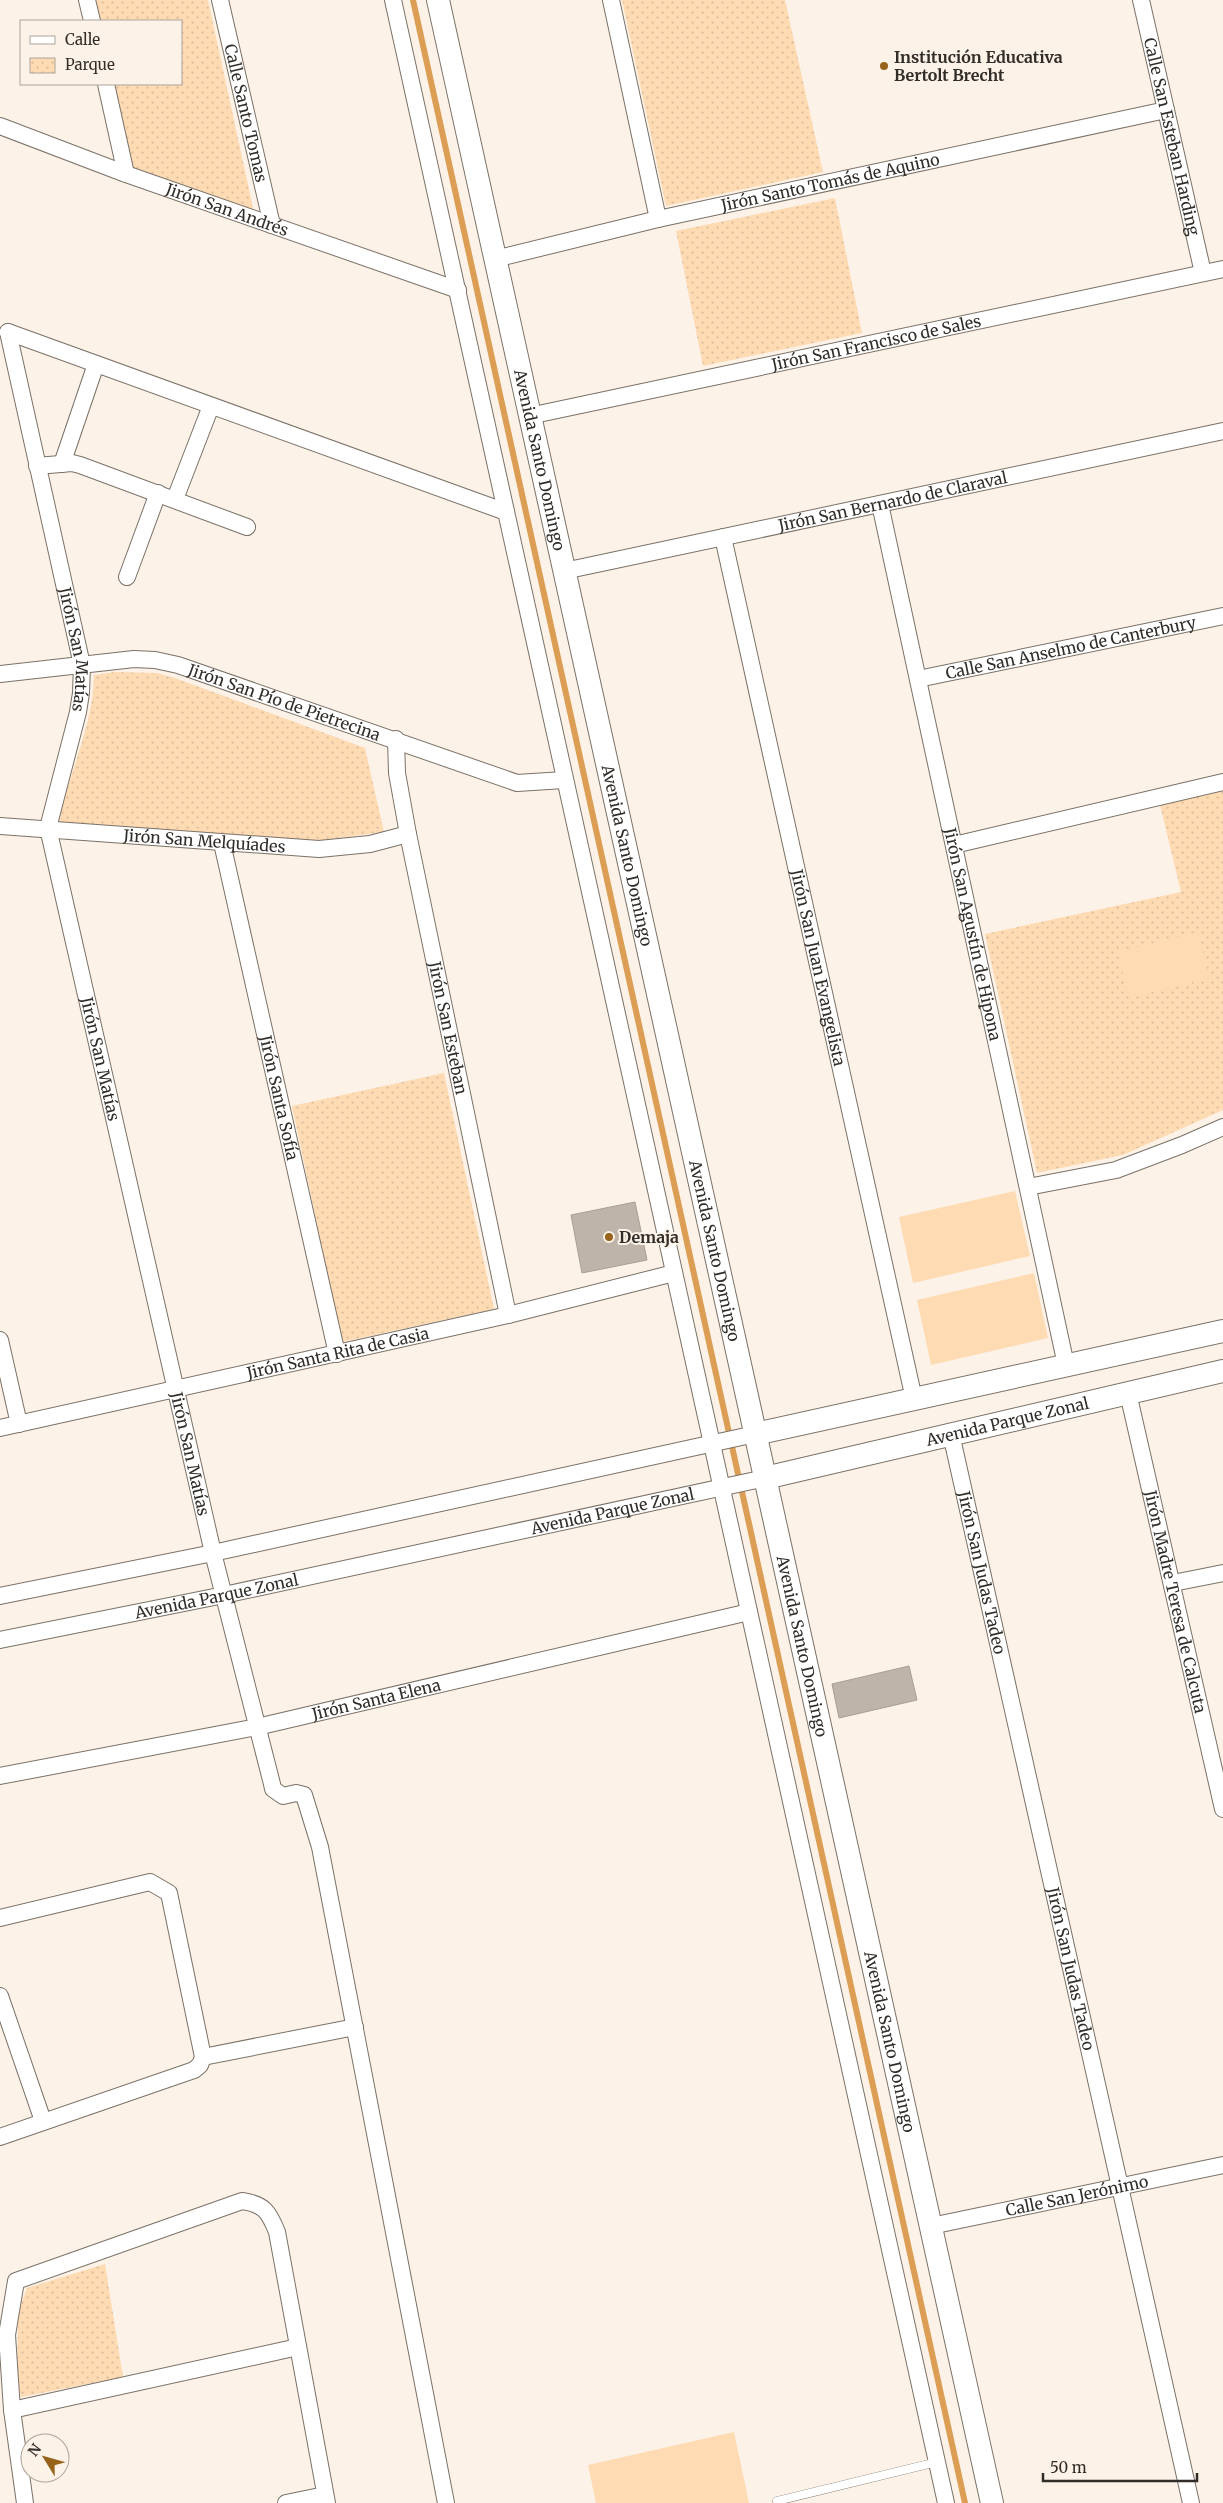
<svg xmlns="http://www.w3.org/2000/svg" width="1223" height="2503" viewBox="0 0 1223 2503" font-family="Merriweather,serif">
  <defs>
    <pattern id="park-dots" width="8" height="8" patternUnits="userSpaceOnUse" patternTransform="scale(1.25)"><rect width="8" height="8" fill="#ffdbb4"/><path d="M2 2h.1M6 6h.1" fill="none" stroke="#dbbc9b" stroke-width="1.8" stroke-linecap="round"/></pattern>
  </defs>
  <rect width="100%" height="100%" fill="#fdf2e7"/>
  <g fill="url(#park-dots)">
    <polygon points="91,0 208,0 255,217 134,178 111,84 181,84 181,21 96,21"/>
    <polygon points="622,0 785,0 823,172 666,206"/>
    <polygon points="835,198 862,333 703,366 676,231"/>
    <path d="M115,672L157,673L175,678L365,748L384,832L308,842L59,824C68,773 93,728 94,675Z"/>
    <polygon points="1223,791 1223,1110 1123,1155 1037,1173 985,934 1181,892 1160,805"/>
    <polygon points="444,1073 494,1309 342,1342 292,1106"/>
    <polygon points="105,2264 123,2377 21,2397 17,2383 18,2313 27,2288"/>
  </g>
  <g fill="#ffdbb4">
    <polygon points="1198,932 1209,978 1129,998 1118,952"/>
    <polygon points="1015,1191 1030,1256 913,1283 899,1217"/>
    <polygon points="1034,1273 1048,1338 931,1365 917,1300"/>
    <polygon points="734,2432 749,2503 596,2503 588,2465"/>
  </g>
  <g fill="none" stroke-linecap="round" stroke-linejoin="round">
    <polyline stroke="#dc9e54" stroke-width="6" points="413,0 965,2503"/>
  </g>
  <g fill="#beb4aa" stroke="#a89e94">
    <polygon points="635,1202 647,1260 582,1273 571,1215"/>
    <polygon points="909,1666 917,1700 839,1718 832,1684"/>
  </g>
  <g fill="none" stroke-linecap="round" stroke-linejoin="round">
    <g stroke="#7a7167" stroke-width="9">
      <polyline id="service" points="777,2501 937,2462"/>
    </g>
    <g stroke="#7a7167" stroke-width="18">
      <g id="minor">
        <polyline points="87,0 92,21"/>
        <path id="s1" d="M220,0L272,225"/>
        <polyline points="393,0 946,2503"/>
        <polyline points="611,0 658,219"/>
        <path id="s2" d="M1141,0L1203,273"/>
        <polyline points="106,84 126,174"/>
        <path id="s3" d="M0,126L126,174L458,290"/>
        <path id="s4" d="M495,259L658,219L1166,110"/>
        <path id="s5" d="M8,332L82,665L81,693L78,712L48,828L213,1553L272,1784L273,1789L283,1796L296,1793L304,1795L320,1847L446,2503"/>
        <polyline points="8,332 506,512"/>
        <path id="s6" d="M529,416L1223,269"/>
        <polyline points="62,464 96,364"/>
        <polyline points="37,466 72,463 80,465 247,527"/>
        <polyline points="175,499 211,406"/>
        <path id="s7" d="M880,504L1066,1365"/>
        <path id="s8" d="M723,537L914,1399"/>
        <path id="s9" d="M564,571L1223,431"/>
        <polyline points="127,577 158,493"/>
        <path id="s10" d="M0,674L134,659L155,660L178,665L517,783L564,780"/>
        <path id="s11" d="M918,679L1223,616"/>
        <path id="s12" d="M396,739L397,773L408,834L508,1315"/>
        <path id="s13" d="M0,826L319,849L370,844L408,834"/>
        <path id="s14" d="M222,843L337,1354"/>
        <polyline points="954,845 1223,782"/>
        <polyline points="1028,1187 1116,1170 1182,1145 1223,1127"/>
        <polyline points="0,1340 19,1424"/>
        <path id="s15" d="M1128,1393L1223,1809"/>
        <path id="s16" d="M0,1428L508,1315L674,1273"/>
        <path id="s17" d="M951,1434L1191,2503"/>
        <polyline points="1173,1583 1223,1573"/>
        <polyline points="0,1596 213,1553 755,1434"/>
        <path id="s18" d="M0,1640L224,1595L765,1478"/>
        <path id="s19" d="M0,1776L257,1727L749,1612"/>
        <polyline points="0,1918 150,1882 169,1893 203,2057 200,2065 194,2070 0,2137"/>
        <polyline points="0,1996 43,2121"/>
        <polyline points="203,2057 355,2027"/>
        <path id="s20" d="M931,2226L1223,2165"/>
        <polyline points="12,2410 298,2347"/>
        <path d="M25,2503L12,2410L7,2335L16,2281L242,2201C264,2204 269,2212 277,2232L327,2503"/>
        <polyline points="286,2503 325,2495"/>
      </g>
    </g>
    <g stroke="#7a7167" stroke-width="24">
      <g id="secondary">
        <path id="s21" d="M438,0L992,2503"/>
        <polyline points="755,1434 1223,1331"/>
        <path id="s22" d="M765,1478L1223,1371"/>
      </g>
    </g>
    <use href="#service" stroke="#fff" stroke-width="8"/>
    <use href="#minor" stroke="#fff" stroke-width="16"/>
    <use href="#secondary" stroke="#fff" stroke-width="22"/>
  </g>
  <g fill="#976219" stroke="#fdf2e7" stroke-width="2">
    <circle cx="884" cy="66" r="5"/>
    <circle cx="609" cy="1237" r="5"/>
  </g>
  <g text-anchor="middle" stroke-width="4" stroke-linejoin="round" paint-order="stroke">
    <g font-size="16" font-weight="bold" fill="#312d29" stroke="#fdf2e7" text-anchor="start">
      <text x="894" y="63">Institución Educativa<tspan x="894" dy="18">Bertolt Brecht</tspan></text>
      <text x="619" y="1243">Demaja</text>
    </g>
    <g font-size="16" fill="#312d29" stroke="#fdf2e7">
      <text dy="6" stroke="none"><textPath href="#s1" startOffset="116">Calle Santo Tomas</textPath></text>
      <text dy="6" stroke="none"><textPath href="#s2" startOffset="140">Calle San Esteban Harding</textPath></text>
      <text dy="6" stroke="none"><textPath href="#s4" startOffset="344">Jirón Santo Tomás de Aquino</textPath></text>
      <text dy="6" stroke="none"><textPath href="#s3" startOffset="242">Jirón San Andrés</textPath></text>
      <text dy="6" stroke="none"><textPath href="#s6" startOffset="355">Jirón San Francisco de Sales</textPath></text>
      <text dy="6" stroke="none"><textPath href="#s21" startOffset="471">Avenida Santo Domingo</textPath></text>
      <text dy="6" stroke="none"><textPath href="#s9" startOffset="336">Jirón San Bernardo de Claraval</textPath></text>
      <text dy="6" stroke="none"><textPath href="#s11" startOffset="156">Calle San Anselmo de Canterbury</textPath></text>
      <text dy="6" stroke="none"><textPath href="#s5" startOffset="325">Jirón San Matías</textPath></text>
      <text dy="6" stroke="none"><textPath href="#s10" startOffset="292">Jirón San Pío de Pietrecina</textPath></text>
      <text dy="6" stroke="none"><textPath href="#s13" startOffset="205">Jirón San Melquíades</textPath></text>
      <text dy="6" stroke="none"><textPath href="#s21" startOffset="876">Avenida Santo Domingo</textPath></text>
      <text dy="6" stroke="none"><textPath href="#s7" startOffset="440">Jirón San Agustín de Hipona</textPath></text>
      <text dy="6" stroke="none"><textPath href="#s8" startOffset="441">Jirón San Juan Evangelista</textPath></text>
      <text dy="6" stroke="none"><textPath href="#s12" startOffset="294">Jirón San Esteban</textPath></text>
      <text dy="6" stroke="none"><textPath href="#s5" startOffset="745">Jirón San Matías</textPath></text>
      <text dy="6" stroke="none"><textPath href="#s14" startOffset="261">Jirón Santa Sofía</textPath></text>
      <text dy="6" stroke="none"><textPath href="#s21" startOffset="1281">Avenida Santo Domingo</textPath></text>
      <text dy="6" stroke="none"><textPath href="#s16" startOffset="346">Jirón Santa Rita de Casia</textPath></text>
      <text dy="6" stroke="none"><textPath href="#s22" startOffset="249">Avenida Parque Zonal</textPath></text>
      <text dy="6" stroke="none"><textPath href="#s5" startOffset="1150">Jirón San Matías</textPath></text>
      <text dy="6" stroke="none"><textPath href="#s18" startOffset="626">Avenida Parque Zonal</textPath></text>
      <text dy="6" stroke="none"><textPath href="#s17" startOffset="142">Jirón San Judas Tadeo</textPath></text>
      <text dy="6" stroke="none"><textPath href="#s18" startOffset="221">Avenida Parque Zonal</textPath></text>
      <text dy="6" stroke="none"><textPath href="#s15" startOffset="214">Jirón Madre Teresa de Calcuta</textPath></text>
      <text dy="6" stroke="none"><textPath href="#s21" startOffset="1686">Avenida Santo Domingo</textPath></text>
      <text dy="6" stroke="none"><textPath href="#s19" startOffset="384">Jirón Santa Elena</textPath></text>
      <text dy="6" stroke="none"><textPath href="#s17" startOffset="548">Jirón San Judas Tadeo</textPath></text>
      <text dy="6" stroke="none"><textPath href="#s21" startOffset="2091">Avenida Santo Domingo</textPath></text>
      <text dy="6" stroke="none"><textPath href="#s20" startOffset="149">Calle San Jerónimo</textPath></text>
    </g>
  </g>
  <rect x="20" y="20" width="162" height="65" fill="#fdf2e7" stroke="#aba39b"/>
  <rect x="30" y="36" width="25" height="8" fill="#ffffff" stroke="#aba39b"/>
  <text x="65" y="45" font-size="15" fill="#312d29">Calle</text>
  <rect x="30" y="58" width="25" height="15" fill="url(#park-dots)" stroke="#aba39b"/>
  <text x="65" y="70" font-size="15" fill="#312d29">Parque</text>
  <g transform="translate(45 2458) rotate(307)"><circle r="24" fill="#fdf2e7" stroke="#aba39b"/>
  <path d="M0-4L9 19L0 12L-9 19Z" fill="#976219"/>
  <text y="-8" font-size="14" font-weight="bold" text-anchor="middle" fill="#312d29">N</text>
  </g>
  <path d="M1043 2473v8h154v-8" fill="none" stroke="#312d29" stroke-width="2.5"/>
  <text x="1050" y="2473" font-size="15" fill="#312d29" stroke="#fdf2e7" stroke-width="4" paint-order="stroke">50 m</text>
</svg>
